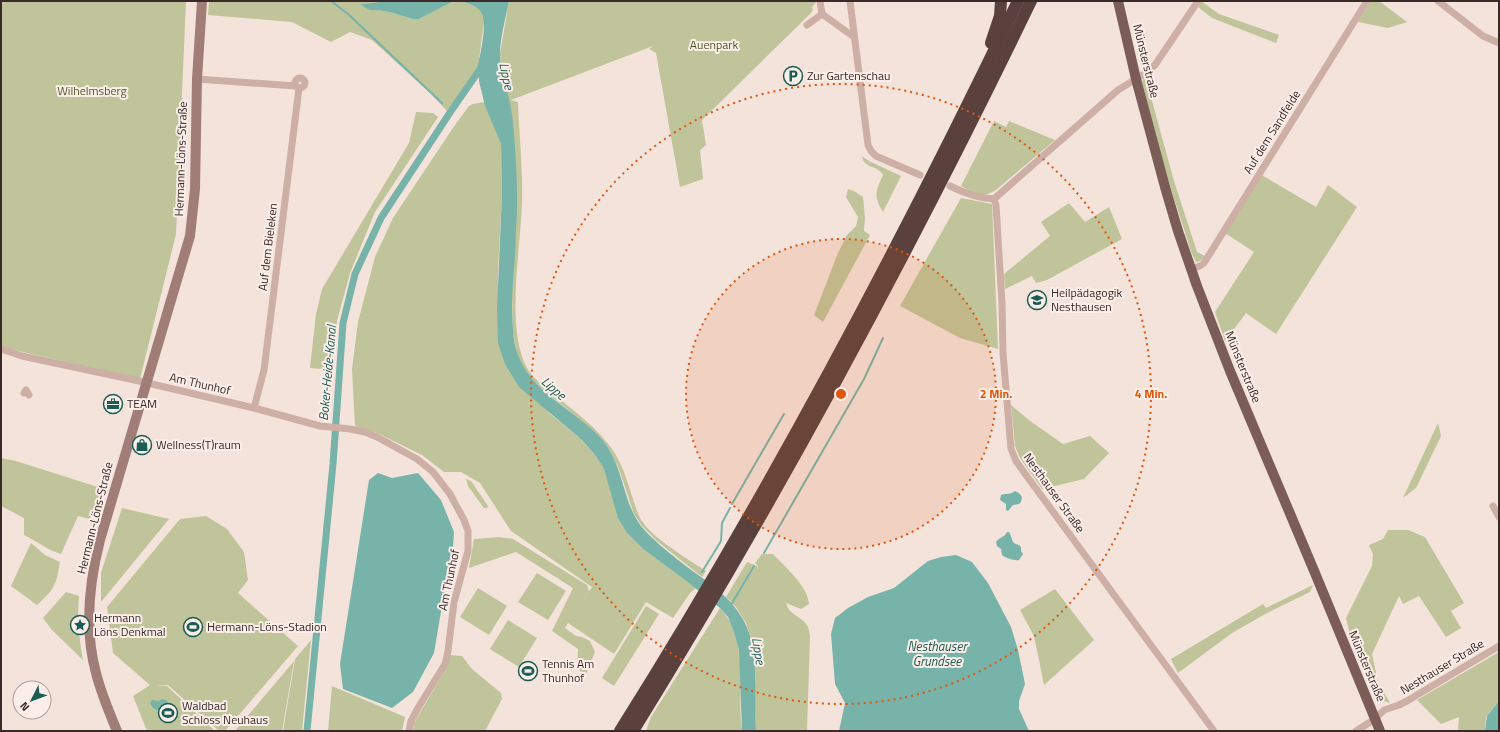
<svg xmlns="http://www.w3.org/2000/svg" width="1500" height="732" viewBox="0 0 1500 732" font-family="'Titillium Web',sans-serif">
  <rect width="100%" height="100%" fill="#f4e3db"/>
  <g fill="#bfc49a">
    <polygon points="1,1 186,1 176,234 140,379 1,347"/>
    <polygon points="209,1 382,1 373,3 360,4 369,10 377,10 389,12 413,19 419,19 450,3 462,1 478,8 481,11 484,20 479,60 476,71 447,111 430,93 372,40 350,32 331,42 292,22 208,15"/>
    <path d="M509,1H817L812,7L813,10L810,14L702,120L706,145L700,150L703,179L680,187L656,53L649,49L653,46L511,100L518,102C519,134 523,168 522,201C521,248 505,328 527,368C534,380 547,389 557,397C577,413 597,428 612,449C626,469 630,494 639,516C648,536 688,559 706,571L702,577L657,541L642,526L634,514L619,469L610,450L601,438L588,426L539,386L527,373L517,355L513,332L512,292L516,232L500,54Z"/>
    <polygon points="1201,1 1219,14 1279,35 1276,43 1212,18 1198,7"/>
    <polygon points="1371,1 1379,1 1407,22 1388,28 1358,22"/>
    <polygon points="1148,75 1149,90 1174,181 1197,252 1205,256 1200,261 1196,262 1192,254 1163,164 1142,82 1144,77"/>
    <polygon points="484,102 501,144 502,192 498,270 498,343 549,413 582,440 595,455 604,469 627,533 643,549 696,588 690,593 673,618 646,602 614,654 568,623 565,628 576,636 582,637 590,641 595,652 586,674 577,669 578,649 552,631 573,588 516,552 469,568 474,539 499,537 513,539 587,585 589,591 578,607 592,587 511,531 480,483 461,472 444,472 422,455 377,433 355,426 352,369 358,322 375,257 393,218 455,125 469,106 473,104"/>
    <polygon points="416,112 433,113 438,117 375,212 350,273 337,321 331,370 310,368 316,314 322,289 409,143"/>
    <path d="M994,121L1006,127L1009,121L1055,140L996,190C981,199 976,193 961,186Z"/>
    <path d="M862,156L869,161L901,176L883,212C873,195 876,191 883,175C878,165 864,169 862,156Z"/>
    <polygon points="1260,174 1316,207 1328,185 1357,207 1276,334 1246,313 1225,341 1215,312 1254,252 1225,233"/>
    <polygon points="848,189 854,191 863,197 865,218 864,231 870,235 823,322 814,315 838,253 847,235 856,226 858,217 846,197"/>
    <polygon points="961,198 992,204 998,349 960,338 900,306"/>
    <polygon points="1069,203 1085,222 1109,207 1122,239 1047,280 1036,283 1032,276 1005,289 1004,274 1050,236 1041,222"/>
    <polygon points="1011,405 1030,421 1063,444 1090,436 1109,453 1084,479 1042,489 1020,458 1015,446"/>
    <polygon points="1438,423 1441,436 1416,488 1403,498"/>
    <path d="M1,458L16,461L104,489L90,519L78,516L61,554C47,550 37,541 24,535V518L1,506Z"/>
    <polygon points="466,479 471,481 488,506 487,508 484,508 468,486"/>
    <polygon points="122,508 169,519 101,602 101,573"/>
    <polygon points="206,516 227,529 244,552 248,580 238,593 298,646 225,731 219,731 168,685 156,685 167,686 215,731 147,731 133,696 150,685 113,653 107,607 180,519"/>
    <polygon points="1388,530 1408,530 1425,537 1464,603 1451,611 1461,628 1446,637 1419,596 1403,604 1399,596 1372,654 1378,682 1390,703 1381,700 1374,690 1369,674 1362,660 1353,646 1346,618 1372,566 1373,554 1369,545 1383,539"/>
    <path d="M31,543L45,555L60,562C56,585 55,589 37,605L11,586Z"/>
    <path d="M762,554H773C784,566 808,586 809,604L801,609L786,603C789,616 803,616 808,627C809,629 809,633 810,636L807,731H756L752,642L746,623L736,607L726,597L747,562L757,566V569L758,566L755,563Z"/>
    <polygon points="537,573 566,591 548,620 518,602"/>
    <polygon points="1313,585 1310,592 1267,613 1232,633 1178,673 1171,659 1263,604 1266,608"/>
    <polygon points="478,588 507,606 489,635 460,617"/>
    <polygon points="1055,589 1094,640 1044,685 1034,636 1020,610"/>
    <path d="M66,592L79,596C77,618 79,638 83,660L52,630L43,618Z"/>
    <polygon points="646,606 659,614 614,686 602,678"/>
    <path d="M720,608C751,642 736,690 742,731H646L651,717Z"/>
    <polygon points="508,620 537,638 519,667 490,649"/>
    <polygon points="311,640 302,731 283,731 295,659"/>
    <polygon points="1499,652 1499,701 1486,717 1485,731 1458,731 1459,717 1441,724 1417,700"/>
    <polygon points="450,655 462,656 472,669 501,693 502,699 485,731 413,731 414,723 447,667"/>
    <polygon points="294,661 282,731 235,731"/>
    <polygon points="332,686 405,717 402,731 328,731"/>
  </g>
  <g fill="#78b3a9">
    <polygon points="382,1 456,1 450,3 419,19 413,19 389,12 377,10 369,10 360,4 373,3"/>
    <path d="M462,1H509C506,17 500,38 500,54C500,69 506,84 509,99C513,115 514,132 515,148C517,176 518,204 516,231C516,256 512,281 512,306C513,322 512,340 518,355C532,392 573,409 599,436C624,462 621,499 641,526C655,543 683,564 701,577C769,624 752,661 756,731H742L739,650L734,632L728,617L720,608L689,583L643,549L627,533L618,518L604,469L595,455L582,440L519,387L505,364L498,343L497,310L502,192L501,144L485,106L479,81V73L476,71C480,58 488,23 481,12C478,6 468,4 462,1Z"/>
    <polygon points="378,473 392,478 418,473 441,500 454,532 452,561 445,588 434,653 413,692 392,708 343,689 340,664 369,480"/>
    <path d="M1015,491L1019,493L1022,497L1021,502L1019,504L1013,505L1008,511L1006,510V504L1000,500L1001,495C1006,493 1010,495 1015,491Z"/>
    <path d="M1007,532H1009C1012,536 1011,540 1014,543C1017,545 1019,544 1021,547V551L1023,554L1019,560C1014,561 1006,558 1002,555L1001,549L997,546L996,542C999,537 1004,538 1007,532Z"/>
    <polygon points="956,555 972,562 988,583 1011,627 1018,650 1025,684 1019,701 1019,709 1029,731 839,731 845,703 835,684 831,634 835,618 848,608 868,597 894,588 928,561 941,557"/>
    <path d="M162,699L166,700L169,704L166,709C160,712 153,710 150,703L152,700L158,701Z"/>
    <polygon points="1499,701 1499,731 1485,731 1487,716"/>
  </g>
  <g fill="none" stroke-linecap="round" stroke-linejoin="round">
    <g stroke="#78b3a9" stroke-width="2">
      <polyline points="331,1 348,14 442,103"/>
      <polyline points="732,504 784,414"/>
      <polyline points="764,553 864,379 883,338"/>
      <polyline points="702,572 721,541 722,523 730,508"/>
      <polyline points="731,605 754,566"/>
    </g>
    <polyline stroke="#78b3a9" stroke-width="7" points="307,731 333,464 343,323 355,274 381,218 451,111 483,65"/>
    <g stroke="#cdafa6" stroke-width="7">
      <polyline points="820,1 822,14 854,37"/>
      <polyline points="850,1 868,145 871,151 876,156 920,175"/>
      <polyline points="1438,1 1483,36 1499,43"/>
      <polyline points="807,25 822,14"/>
      <circle cx="300" cy="83" r="5"/>
      <polyline points="197,79 296,86"/>
      <path d="M950,186C964,193 977,198 994,199L1118,90L1144,74L1155,65L1198,1"/>
      <polyline points="994,199 996,205 1002,303 1003,353 1011,449 1016,461 1026,475 1214,731"/>
      <polyline points="1191,269 1200,266 1204,263 1367,1"/>
      <polyline points="1,349 22,356 139,381 254,408 320,426 350,429 365,432 377,437 417,459 433,472 450,494 464,520 468,531 468,551 454,602 448,651 445,664 418,708 411,721 409,731"/>
      <polyline points="24,393 26,390 29,395"/>
      <polyline points="254,408 264,370 299,88"/>
      <polyline points="1493,506 1499,517"/>
      <polyline points="1356,731 1375,719 1384,710 1399,705 1407,701 1499,646"/>
    </g>
    <path stroke="#a17d77" stroke-width="10" d="M117,731C109,712 101,693 96,673C84,629 89,583 100,540L190,236L195,189L197,79L202,1"/>
    <polyline stroke="#7c5c57" stroke-width="10" points="1118,1 1136,79 1165,187 1178,231 1197,286 1230,371 1315,573 1380,731"/>
    <g stroke="#5a413e" stroke-width="12">
      <polyline points="991,43 1000,16 1001,1"/>
      <path d="M620,731C768,496 898,251 1018,1"/>
      <path d="M633,731C779,495 910,251 1031,1"/>
    </g>
  </g>
  <circle cx="841" cy="394" r="155" fill="#df570d" fill-opacity=".12"/>
  <g fill="none" stroke="#df570d" stroke-width="2" stroke-dasharray="2 4">
    <circle cx="841" cy="394" r="155"/>
    <circle cx="841" cy="394" r="310"/>
  </g>
  <defs>
    <g id="parking-ring" transform="scale(1)"><circle r="9.5" fill="#fbeee8" stroke="#1a5d53" stroke-width="1.5"/><path d="M-3.5-5.5H1a3.5 3.5 0 0 1 0 7H-1V5.5H-3.5ZM-1-3.4V-.6H.8a1.4 1.4 0 0 0 0-2.8Z" fill="#1a5d53"/></g>
    <g id="school-ring" transform="scale(1)"><circle r="9.5" fill="#fbeee8" stroke="#1a5d53" stroke-width="1.5"/><path d="M0-5L7-2L0 1L-7-2ZM-4 1L0 2.5L4 1V4Q0 6-4 4Z" fill="#1a5d53"/></g>
    <g id="office-ring" transform="scale(1)"><circle r="9.5" fill="#fbeee8" stroke="#1a5d53" stroke-width="1.5"/><path d="M-6-3h4V-5.5h4V-3h4V5H-6ZM-1-4.5V-3h2v-1.5ZM-6 0V1H6V0Z" fill="#1a5d53"/></g>
    <g id="shop-ring" transform="scale(1)"><circle r="9.5" fill="#fbeee8" stroke="#1a5d53" stroke-width="1.5"/><path d="M-5-2.5h2.3a2.7 3.5 0 0 1 5.4 0H5L5.5 6h-11ZM-1.5-2.5h3a1.5 2.3 0 0 0-3 0Z" fill="#1a5d53"/></g>
    <g id="sight-ring" transform="scale(1)"><circle r="9.5" fill="#fbeee8" stroke="#1a5d53" stroke-width="1.5"/><path d="M0-6L1.8-2.2L6-1.7L2.9 1.2L3.7 5.4L0 3.3L-3.7 5.4L-2.9 1.2L-6-1.7L-1.8-2.2Z" fill="#1a5d53"/></g>
    <g id="stadium-ring" transform="scale(1)"><circle r="9.5" fill="#fbeee8" stroke="#1a5d53" stroke-width="1.5"/><path d="M0-5a6.5 5 0 1 0 0 10a6.5 5 0 1 0 0-10ZM-3.5-1.8h7v3.6h-7Z" fill="#1a5d53"/></g>
  </defs>
  <g fill-rule="evenodd">
    <use href="#parking-ring" x="793" y="76"/>
    <use href="#school-ring" x="1037" y="300"/>
    <use href="#office-ring" x="113" y="404"/>
    <use href="#shop-ring" x="142" y="445"/>
    <use href="#sight-ring" x="80" y="625"/>
    <use href="#stadium-ring" x="193" y="627"/>
    <use href="#stadium-ring" x="528" y="671"/>
    <use href="#stadium-ring" x="168" y="713"/>
  </g>
  <g text-anchor="middle" stroke-width="4" stroke-linejoin="round" paint-order="stroke">
    <g font-size="12" fill="#525929" stroke="#fbeee8">
      <text x="714" y="49">Auenpark</text>
      <text x="92" y="95">Wilhelmsberg</text>
    </g>
    <g font-size="12" fill="#392928" stroke="#fbeee8">
      <text transform="translate(1146 61) rotate(76)" y="4">Münsterstraße</text>
      <text transform="translate(1272 132) rotate(-58)" y="4">Auf dem Sandfelde</text>
      <text transform="translate(181 159) rotate(-88)" y="4">Hermann-Löns-Straße</text>
      <text transform="translate(268 247) rotate(-83)" y="4">Auf dem Bieleken</text>
      <text transform="translate(1243 367) rotate(68)" y="4">Münsterstraße</text>
      <text transform="translate(200 384) rotate(13)" y="4">Am Thunhof</text>
      <text transform="translate(1054 493) rotate(54)" y="4">Nesthauser Straße</text>
      <text transform="translate(95 518) rotate(-76)" y="4">Hermann-Löns-Straße</text>
      <text transform="translate(449 580) rotate(-78)" y="4">Am Thunhof</text>
      <text transform="translate(1367 666) rotate(67)" y="4">Münsterstraße</text>
      <text transform="translate(1442 667) rotate(-31)" y="4">Nesthauser Straße</text>
    </g>
    <g font-size="12" fill="#392928" stroke="#fbeee8" text-anchor="start">
      <text x="807" y="80">Zur Gartenschau</text>
      <text x="1051" y="297">Heilpädagogik<tspan x="1051" dy="14">Nesthausen</tspan></text>
      <text x="127" y="408">TEAM</text>
      <text x="156" y="449">Wellness(T)raum</text>
      <text x="94" y="622">Hermann<tspan x="94" dy="14">Löns Denkmal</tspan></text>
      <text x="207" y="631">Hermann-Löns-Stadion</text>
      <text x="542" y="668">Tennis Am<tspan x="542" dy="14">Thunhof</tspan></text>
      <text x="182" y="710">Waldbad<tspan x="182" dy="14">Schloss Neuhaus</tspan></text>
    </g>
    <g font-size="13" font-style="italic" fill="#1a5d53" stroke="#fbeee8">
      <text transform="translate(507 76) rotate(78)" y="5">Lippe</text>
      <text transform="translate(327 373) rotate(-85)" y="5">Boker-Heide-Kanal</text>
      <text transform="translate(554 388) rotate(41)" y="5">Lippe</text>
      <text x="937" y="651">Nesthauser<tspan x="937" dy="15">Grundsee</tspan></text>
      <text transform="translate(759 651) rotate(81)" y="5">Lippe</text>
    </g>
  </g>
  <circle cx="841" cy="394" r="6" fill="#df570d" stroke="#fbeee8" stroke-width="2"/>
  <g font-size="12" text-anchor="middle" font-weight="bold" fill="#df570d" stroke="#fbeee8" stroke-width="4" stroke-linejoin="round" paint-order="stroke">
    <text x="996" y="398">2 Min.</text>
    <text x="1151" y="398">4 Min.</text>
  </g>
  <rect width="1500" height="732" fill="none" stroke="#392928" stroke-width="4"/>
  <g transform="translate(32 700) rotate(228)"><circle r="19" fill="#fbeee8" stroke="#ad9f9b"/>
  <path d="M0-3L7 15L0 10L-7 15Z" fill="#1a5d53"/>
  <text y="-6" font-size="11" font-weight="bold" text-anchor="middle" fill="#392928">N</text>
  </g>
</svg>
